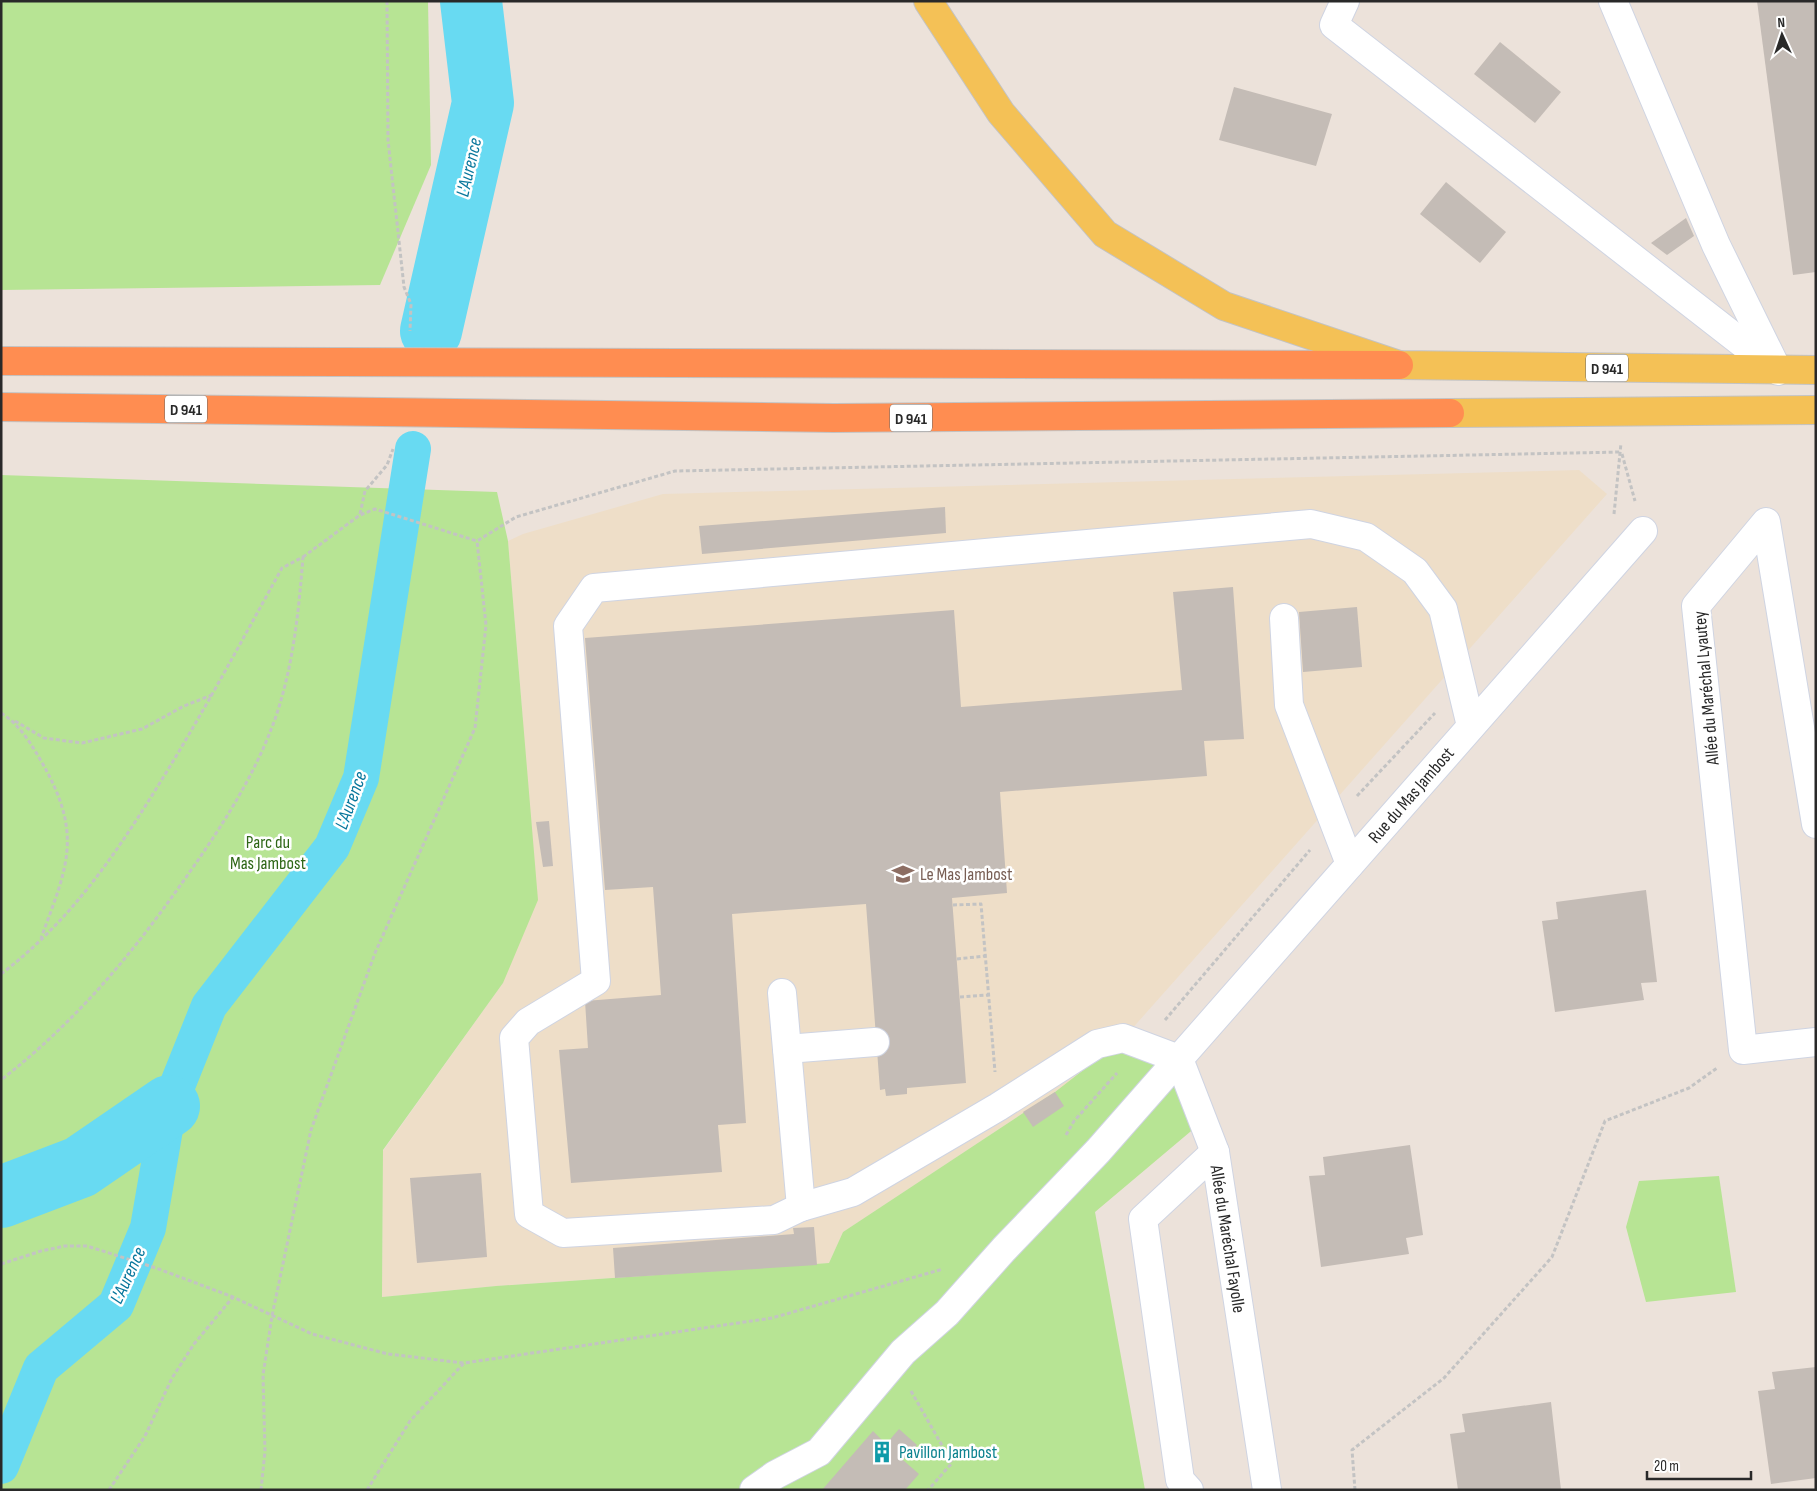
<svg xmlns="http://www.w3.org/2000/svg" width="1817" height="1491" viewBox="0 0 1817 1491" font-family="'Sofia Sans Condensed',sans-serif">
  <rect width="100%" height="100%" fill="#ece2da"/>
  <polygon fill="#eedec8" points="1579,470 1607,494 1122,1040 1055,1092 843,1232 829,1263 496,1286 382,1297 383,1151 503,983 523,721 508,541 523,534 663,494"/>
  <g fill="#b7e494">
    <polygon points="1,1 428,1 431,165 380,285 1,290"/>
    <polygon points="1,475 497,492 508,541 538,900 503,983 383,1150 382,1297 496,1286 829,1263 843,1232 1055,1092 1122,1040 1144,1044 1203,1121 1095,1212 1145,1490 1,1490"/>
    <polygon points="1719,1176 1736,1292 1646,1302 1626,1227 1639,1181"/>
  </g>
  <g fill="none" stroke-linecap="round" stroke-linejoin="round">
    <polyline stroke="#68daf2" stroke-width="36" points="1,1466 41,1368 116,1305 148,1228 169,1106 209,1006 332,847 361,778 413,449"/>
    <g stroke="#68daf2" stroke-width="62">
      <polyline points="431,331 483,103 471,1"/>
      <polyline points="1,1197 80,1167 169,1106"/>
    </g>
  </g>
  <g fill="#c4bcb6">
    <polygon points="1757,1 1816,1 1816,272 1793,275"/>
    <polygon points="1500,42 1561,92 1535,123 1474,74"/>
    <polygon points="1234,87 1332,114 1316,166 1219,140"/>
    <polygon points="1446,182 1506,232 1480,263 1420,214"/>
    <polygon points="1686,218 1694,236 1667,255 1651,243"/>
    <polygon points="945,507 946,533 702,554 699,526"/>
    <polygon points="1233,587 1244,739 1204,741 1207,776 1000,792 1007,893 952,898 966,1083 907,1088 907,1094 886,1096 885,1089 880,1090 866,904 732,914 746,1123 718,1125 722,1172 571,1183 559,1050 588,1048 585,1001 661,995 653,887 605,890 585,638 954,610 961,707 1182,690 1173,592"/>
    <polygon points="1357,607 1362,667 1303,672 1299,612"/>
    <polygon points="549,821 553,866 543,867 536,822"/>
    <polygon points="1646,890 1657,982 1641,983 1644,1000 1555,1012 1542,921 1558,919 1556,902"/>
    <polygon points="1055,1092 1064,1106 1033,1127 1023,1112"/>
    <polygon points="1410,1145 1423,1235 1406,1238 1409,1254 1321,1267 1309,1176 1325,1175 1323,1157"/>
    <polygon points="481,1173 487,1257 417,1263 410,1178"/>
    <polygon points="814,1227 817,1265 615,1278 613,1248 794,1234 793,1228"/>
    <polygon points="1816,1367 1816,1478 1771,1484 1758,1391 1775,1389 1772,1372"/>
    <polygon points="1551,1402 1561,1490 1458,1490 1450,1434 1465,1432 1462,1414"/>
    <polygon points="899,1429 917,1445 903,1460 919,1474 905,1490 822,1490 873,1431 886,1444"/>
  </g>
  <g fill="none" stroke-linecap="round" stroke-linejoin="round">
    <g stroke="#cfd4e2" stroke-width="30">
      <g id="minor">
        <polyline points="1345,1 1334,25 1778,371"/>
        <polyline points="1613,1 1716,245 1775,365"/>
        <polyline points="1284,618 1289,705 1350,864"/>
        <polyline points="1816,824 1766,522 1696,606 1743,1050 1816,1042"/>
        <polyline points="782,993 801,1207"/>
        <polyline points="787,1049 875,1042"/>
        <polyline points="1215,1152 1179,1059 1123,1038 1097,1044 998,1107 853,1192 801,1207 774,1220 563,1233 529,1214 514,1038 528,1022 596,981 568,626 594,588 1311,524 1366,537 1415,571 1443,609 1471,726"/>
        <polyline points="754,1490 775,1475 819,1452 903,1352 947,1313 1004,1249 1098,1151 1643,531"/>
        <polyline points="1189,1490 1180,1480 1143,1219 1215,1152 1267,1490"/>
      </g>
    </g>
    <g stroke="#c3c3c3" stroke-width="30">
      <g id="major">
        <polyline points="928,1 1001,113 1105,234 1224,306 1399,365 1816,370"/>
        <polyline points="1450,413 1816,410"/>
      </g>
    </g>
    <g stroke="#c3c3c3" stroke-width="30">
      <g id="highway">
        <polyline points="1,361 1399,365"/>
        <polyline points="1,407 834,418 1450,413"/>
      </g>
    </g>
    <g stroke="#c3c3c3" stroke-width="3" stroke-dasharray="4 2.5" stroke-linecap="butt">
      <polyline points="387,1 388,140 404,287 411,304 410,331"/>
      <polyline points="1622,454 1635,501"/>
      <polyline points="360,514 365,491 387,465 393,449"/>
      <polyline points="1614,514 1621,443"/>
      <polyline points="303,557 360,515 375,509 477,541 516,517 675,471 1621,452"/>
      <path d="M1,713C18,723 30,742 40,759C83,833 69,863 41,938"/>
      <polyline points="15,721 44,738 82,743 142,729 184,706 212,695"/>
      <polyline points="1357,796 1435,713"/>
      <polyline points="953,905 981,904 995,1072"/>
      <polyline points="957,959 985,956"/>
      <path d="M1,974C68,923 112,860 156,789C201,717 241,642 282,568L303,557C299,608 294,658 279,707C260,767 225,822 189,873C134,952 78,1020 1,1080"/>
      <polyline points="960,997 988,995"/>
      <polyline points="1165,1020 1310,850"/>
      <polyline points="1066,1135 1074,1121 1117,1073"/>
      <polyline points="1,1264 41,1251 65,1246 87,1246 156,1268 233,1297 312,1334 388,1354 464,1363 772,1318 943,1269"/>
      <polyline points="911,1391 952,1463 928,1490"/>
      <polyline points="109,1490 145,1436 172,1378 194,1344 233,1297"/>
      <polyline points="261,1490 265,1451 263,1375 272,1316 311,1130 375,953 475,728 486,625 477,541"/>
      <polyline points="367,1490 410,1421 464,1363"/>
      <polyline points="1355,1490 1352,1450 1444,1378 1552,1257 1605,1121 1689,1088 1717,1068"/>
    </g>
    <use href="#minor" stroke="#fff" stroke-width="28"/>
    <use href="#major" stroke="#f4c156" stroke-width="28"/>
    <use href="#highway" stroke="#ff8d51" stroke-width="28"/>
  </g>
  <defs>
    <g id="school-bare" transform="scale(1.725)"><path d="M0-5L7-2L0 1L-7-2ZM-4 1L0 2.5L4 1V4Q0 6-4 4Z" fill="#8d6e63" stroke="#fff" stroke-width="2.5" paint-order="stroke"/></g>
    <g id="building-bare" transform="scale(1.725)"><path d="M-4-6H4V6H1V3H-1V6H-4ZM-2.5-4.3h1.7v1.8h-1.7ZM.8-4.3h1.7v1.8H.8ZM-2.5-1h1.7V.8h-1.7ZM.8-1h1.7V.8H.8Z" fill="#0f9aa8" stroke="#fff" stroke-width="2.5" paint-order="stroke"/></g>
  </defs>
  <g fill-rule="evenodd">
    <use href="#school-bare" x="903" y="874"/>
    <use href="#building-bare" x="882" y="1452"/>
  </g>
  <g text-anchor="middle" stroke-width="5" stroke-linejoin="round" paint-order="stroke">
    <g fill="#fff" stroke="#696969" stroke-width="1">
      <rect x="1586" y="354.5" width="42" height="27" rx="4"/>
      <rect x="165" y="395.5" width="42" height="27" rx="4"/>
      <rect x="890" y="404.5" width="42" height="27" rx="4"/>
    </g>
    <g font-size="16" font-weight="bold" fill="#292929">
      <text x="1607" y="374">D 941</text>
      <text x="186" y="415">D 941</text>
      <text x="911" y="424">D 941</text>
    </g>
    <g font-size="18" fill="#292929" stroke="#fff">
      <text transform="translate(1706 688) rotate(-95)" y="6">Allée du Maréchal Lyautey</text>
      <text transform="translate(1411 795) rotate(-49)" y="6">Rue du Mas Jambost</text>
      <text transform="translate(1228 1239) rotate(81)" y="6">Allée du Maréchal Fayolle</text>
    </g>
    <g font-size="18" fill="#2f6717" stroke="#fff">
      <text x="268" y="848">Parc du<tspan x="268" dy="21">Mas Jambost</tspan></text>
    </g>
    <g font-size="18" fill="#785e54" stroke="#fff" text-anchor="start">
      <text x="920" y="880">Le Mas Jambost</text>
    </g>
    <g font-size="18" fill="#0d838f" stroke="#fff" text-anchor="start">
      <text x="899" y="1458">Pavillon Jambost</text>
    </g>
    <g font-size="19" font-style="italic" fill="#09779c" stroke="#fff">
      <text transform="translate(468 167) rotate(-77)" y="7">L'Aurence</text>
      <text transform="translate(350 800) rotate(-70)" y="7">L'Aurence</text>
      <text transform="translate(127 1275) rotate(-65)" y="7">L'Aurence</text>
    </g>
  </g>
  <rect width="1817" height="1491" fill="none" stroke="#292929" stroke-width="5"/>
  <g transform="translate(1782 35) rotate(357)" stroke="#ffffff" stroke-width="4" paint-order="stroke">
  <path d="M0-4L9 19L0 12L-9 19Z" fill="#292929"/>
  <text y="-8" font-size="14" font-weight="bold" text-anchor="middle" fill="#292929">N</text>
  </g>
  <path d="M1647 1471v8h104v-8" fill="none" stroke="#292929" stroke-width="2.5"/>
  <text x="1654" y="1471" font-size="15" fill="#292929" stroke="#ffffff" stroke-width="4" paint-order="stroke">20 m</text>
</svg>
